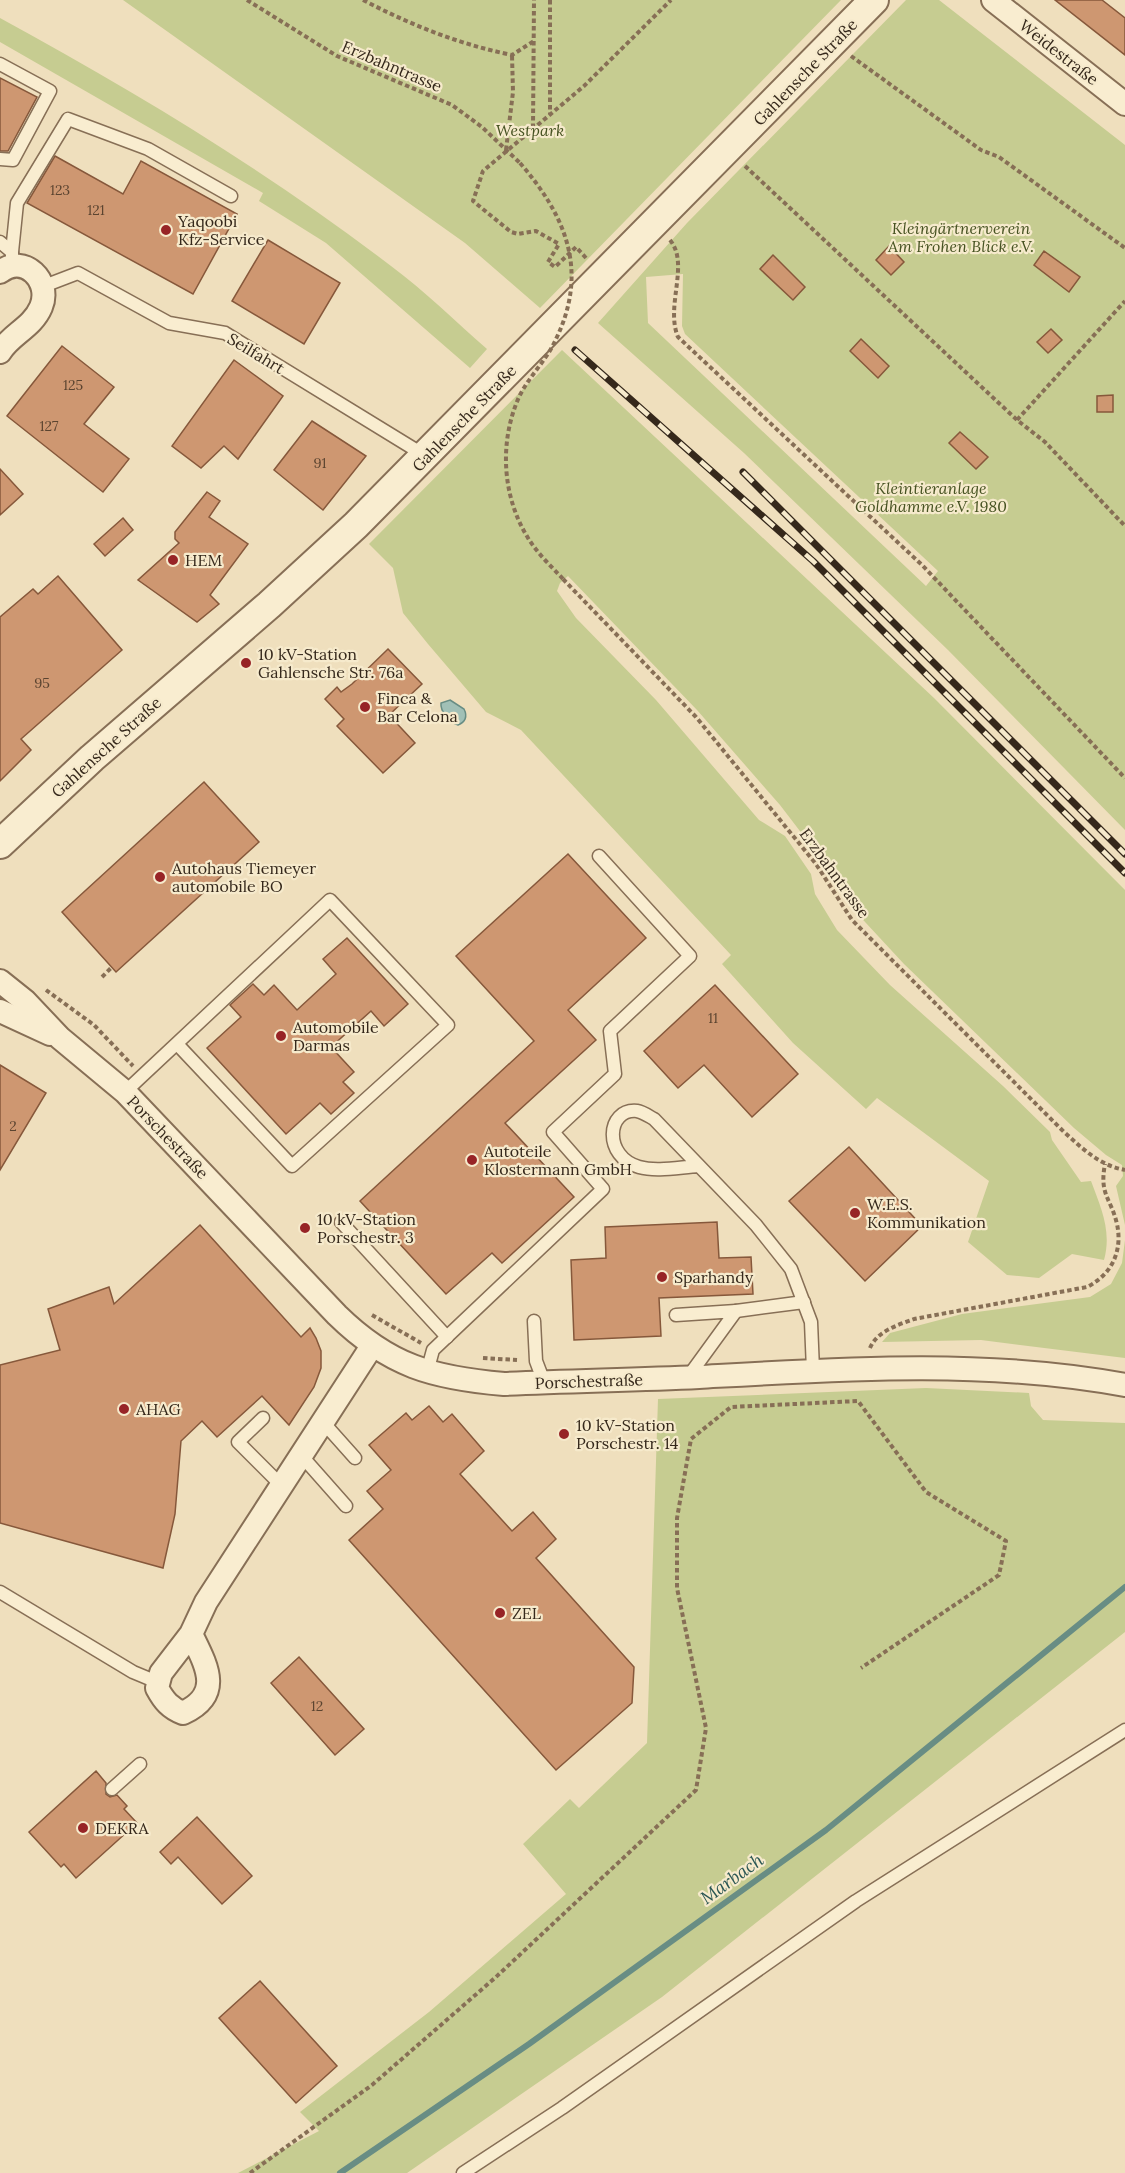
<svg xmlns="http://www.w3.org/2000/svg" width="1125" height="2173" viewBox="0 0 1125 2173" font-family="Lora,serif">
  <rect width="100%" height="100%" fill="#efdfbd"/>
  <g fill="#c6cc91" fill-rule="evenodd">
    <polygon points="123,0 841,0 540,308 465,243"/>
    <path d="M906,0H939L1125,145V830L948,650L744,453L598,323L687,223ZM683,274L682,326L685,334L938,571L926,586L648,323L646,277Z"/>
    <path d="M0,18C136,92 268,172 391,266C425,291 456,322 487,349L470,368L326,243L259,201L263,193L0,42Z"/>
    <path d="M562,350L934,698L1125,890V1225L1116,1186L1123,1176L1122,1165L1106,1155L1074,1128L904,964L853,909L832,873L780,805L697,710L568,576L560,583L557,591L576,618L656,700L759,820L785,836L811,874L815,894L837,930L890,985L1003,1086L1050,1132L1052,1140L1081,1182L1091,1181C1101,1208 1112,1231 1104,1260L1072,1254L1039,1278L1007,1275L968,1242L989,1181L877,1098L866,1109L793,1043L722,964L731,955L521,730L486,712L428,644L403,613L393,568L369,544Z"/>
    <polygon points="1125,1240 1125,1358 981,1340 882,1342 890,1333 962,1314 1090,1297 1111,1284 1122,1263"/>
    <polygon points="926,1388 1029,1393 1031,1406 1043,1420 1125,1423 1125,1632 662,1997 407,2173 238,2173 319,2131 300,2112 429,2012 566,1894 523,1844 570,1799 579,1808 647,1743 658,1399"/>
  </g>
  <path fill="#a1c0b6" stroke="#688d84" stroke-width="1.5" d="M450,700L464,709C468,717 465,722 458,725C450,722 440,712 441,703Z"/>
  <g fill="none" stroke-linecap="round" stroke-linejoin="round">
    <polyline stroke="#688d84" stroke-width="6" points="340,2173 529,2044 826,1830 1125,1587"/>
  </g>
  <g fill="#ce9771" stroke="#86583b" stroke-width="1.5">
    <polygon points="1055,0 1102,0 1125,18 1125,55"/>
    <polygon points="0,78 37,97 8,151 0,151"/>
    <polygon points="55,156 123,194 141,161 237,214 193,294 27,203"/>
    <polygon points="268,240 340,283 304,344 232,301"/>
    <polygon points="889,246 904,262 891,275 876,260"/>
    <polygon points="1044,251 1080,277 1069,292 1034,265"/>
    <polygon points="773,255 805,287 793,300 760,269"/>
    <polygon points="1051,329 1062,340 1048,353 1037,342"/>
    <polygon points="861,339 889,366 878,378 850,351"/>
    <polygon points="62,346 114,387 84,424 129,459 103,492 7,416"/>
    <polygon points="234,360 283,396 238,459 224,446 201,468 172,446"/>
    <polygon points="1113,395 1113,412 1097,412 1097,396"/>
    <polygon points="312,421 366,456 323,510 274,470"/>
    <polygon points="960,432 988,457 976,469 949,443"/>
    <polygon points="0,469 23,494 0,515"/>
    <polygon points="207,492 220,501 209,517 248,544 210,595 219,604 197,622 138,580 179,543 175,539 175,532"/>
    <polygon points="123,518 133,530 105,556 94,544"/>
    <polygon points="58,576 122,650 21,739 31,750 0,781 0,617 33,589 38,594"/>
    <polygon points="388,649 422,684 389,715 415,743 383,773 337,726 344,719 325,699 337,687 341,692 352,684"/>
    <polygon points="204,782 259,842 116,972 62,912"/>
    <polygon points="568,854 646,938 568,1010 596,1040 505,1123 574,1197 502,1263 492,1253 446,1294 360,1201 534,1041 456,956"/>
    <polygon points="347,938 408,1004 384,1026 371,1011 331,1047 354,1072 343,1082 354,1093 331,1114 320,1103 286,1134 207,1048 241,1017 230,1005 253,984 264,995 274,985 297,1010 336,974 323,959"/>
    <polygon points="715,985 798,1074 752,1117 704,1065 678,1088 644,1051"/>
    <polygon points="0,1065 46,1093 0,1170"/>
    <polygon points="849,1147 922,1226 865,1281 789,1201"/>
    <polygon points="717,1222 719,1258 751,1257 753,1294 659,1298 661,1336 574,1340 571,1260 606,1258 605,1227"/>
    <polygon points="200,1225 301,1337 310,1328 316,1338 321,1351 321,1368 314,1387 289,1425 262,1396 217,1437 202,1421 181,1441 175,1514 163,1568 0,1523 0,1365 60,1350 48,1309 109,1287 114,1304"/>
    <polygon points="429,1406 443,1422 452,1414 484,1451 460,1474 512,1531 533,1512 556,1539 536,1558 634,1667 632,1703 556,1770 349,1540 383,1509 367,1491 391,1470 369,1445 406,1413 412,1420"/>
    <polygon points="299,1657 364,1729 335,1755 271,1683"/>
    <polygon points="96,1771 106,1783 106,1794 110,1797 117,1795 127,1806 124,1809 137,1823 76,1878 64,1864 61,1867 29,1832"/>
    <polygon points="197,1817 252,1876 222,1904 178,1857 171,1864 160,1852"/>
    <polygon points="260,1981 337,2066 296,2103 219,2018"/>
  </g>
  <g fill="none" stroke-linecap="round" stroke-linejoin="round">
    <g stroke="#876f56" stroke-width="15">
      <g id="service">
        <polyline points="0,64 50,91 13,160 0,159"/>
        <polyline points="0,242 12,252 12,258"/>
        <polyline points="12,252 17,203 68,119 148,149 231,196"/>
        <polyline points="44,286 78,273 169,323 225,333 424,455"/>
        <polyline points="125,1092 142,1076 330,900 448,1025 292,1166 177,1044"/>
        <path d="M699,1166C680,1167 657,1172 639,1167C603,1157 606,1108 637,1111C643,1112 650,1117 654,1119L756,1225L791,1269L811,1322L813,1370"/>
        <polyline points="341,1222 447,1337"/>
        <polyline points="736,1311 804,1302"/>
        <polyline points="676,1315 736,1311 688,1377"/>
        <polyline points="534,1321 536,1361 544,1382"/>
        <polyline points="427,1372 433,1350 603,1189 553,1132 615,1074 610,1031 690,956 599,856"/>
        <polyline points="263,1418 238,1442 281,1485"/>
        <polyline points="322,1421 355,1458"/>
        <polyline points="300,1454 346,1506"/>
        <polyline points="0,1592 133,1672 157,1682"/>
        <polyline points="112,1789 140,1764"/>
        <polyline points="463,2173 562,2108 856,1901 1125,1730"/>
      </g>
    </g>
    <g stroke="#876f56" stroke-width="26">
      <g id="minor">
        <polyline points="993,0 1125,104"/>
        <path d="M0,272C24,253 52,281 41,307C32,328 11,334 0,352"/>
        <path d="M0,981L25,1001L60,1038L125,1092L337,1315C389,1366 433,1378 504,1384C569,1381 634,1380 699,1377C840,1369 986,1359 1125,1385"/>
        <polyline points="0,1011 50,1034"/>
        <path d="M191,1634C206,1665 224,1694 183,1713C170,1708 164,1701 157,1688L161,1673L191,1634L206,1602L372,1346"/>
      </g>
    </g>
    <g stroke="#876f56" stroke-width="32">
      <polyline id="tertiary" points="0,844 92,758 269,605 356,525 874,0"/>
    </g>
    <g stroke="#876f56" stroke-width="4" stroke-dasharray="4.5 3" stroke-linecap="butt">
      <polyline points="247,0 337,56 452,105 482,127 520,163"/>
      <path d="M363,0C411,25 458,44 512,55L534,41"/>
      <polyline points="550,0 550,114"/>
      <polyline points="851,56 981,150 999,157 1125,248"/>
      <polyline points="533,128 534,0"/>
      <polyline points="506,150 513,92 512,55"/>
      <polyline points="745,166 1017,420 1045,442 1125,526"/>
      <path d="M670,240C690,264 665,306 678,337L922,565L1125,778"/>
      <polyline points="586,258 576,247 555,267 548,262 559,244 536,231 518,234 511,232 473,201 483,171 584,86 671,0"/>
      <polyline points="1017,420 1125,301"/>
      <path d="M563,579L696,717L816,864L852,920L1064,1132C1083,1149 1099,1165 1125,1170"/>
      <polyline points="102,977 112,967"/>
      <polyline points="46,990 94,1025 133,1066"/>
      <polyline points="372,1315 421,1343"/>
      <path d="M870,1348C877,1331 898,1325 914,1319L1087,1287C1111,1275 1123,1252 1117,1224C1111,1198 1099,1195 1105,1164"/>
      <polyline points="483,1358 517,1360"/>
      <polyline points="250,2173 372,2085 496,1977 696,1790 706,1728 677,1588 677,1518 691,1439 731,1407 858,1401 926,1492 1006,1541 999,1575 861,1668"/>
    </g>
    <use href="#service" stroke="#f9edd0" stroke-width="12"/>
    <use href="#minor" stroke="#f9edd0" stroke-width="22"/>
    <use href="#tertiary" stroke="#f9edd0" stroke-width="28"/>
    <g stroke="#35281b" stroke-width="7">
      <g id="rail">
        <polyline points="575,350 813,561 1125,873"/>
        <polyline points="743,472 1125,854"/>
      </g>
    </g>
    <use href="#rail" stroke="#f6eacc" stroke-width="4.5" stroke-dasharray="14" stroke-linecap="butt"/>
    <path stroke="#876f56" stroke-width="4" stroke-dasharray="4.5 3" stroke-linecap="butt" d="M520,163C566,216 589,271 556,339C547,360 529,376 519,397C499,442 502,496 528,538C537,553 551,566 563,579"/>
  </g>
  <g fill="#972426" stroke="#f6eacc" stroke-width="2">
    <circle cx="166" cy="230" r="6"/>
    <circle cx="173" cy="560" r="6"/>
    <circle cx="246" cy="663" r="6"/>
    <circle cx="365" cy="707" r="6"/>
    <circle cx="160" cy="877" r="6"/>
    <circle cx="281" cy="1036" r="6"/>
    <circle cx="472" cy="1160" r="6"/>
    <circle cx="855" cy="1213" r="6"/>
    <circle cx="305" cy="1228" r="6"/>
    <circle cx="662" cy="1277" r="6"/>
    <circle cx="124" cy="1409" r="6"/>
    <circle cx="564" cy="1434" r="6"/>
    <circle cx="500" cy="1613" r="6"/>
    <circle cx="83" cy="1828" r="6"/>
  </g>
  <g text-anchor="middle" stroke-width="4.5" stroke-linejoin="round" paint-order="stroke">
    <g font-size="14" fill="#5b4430">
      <text x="60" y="195">123</text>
      <text x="96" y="215">121</text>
      <text x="73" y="390">125</text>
      <text x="49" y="431">127</text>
      <text x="320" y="468">91</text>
      <text x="42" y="688">95</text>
      <text x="713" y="1023">11</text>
      <text x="13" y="1131">2</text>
      <text x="317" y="1711">12</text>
    </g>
    <g font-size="16" fill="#35281b" stroke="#f6eacc">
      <text transform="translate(1059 52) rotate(38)" y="6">Weidestraße</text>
      <text transform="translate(392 66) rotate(23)" y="6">Erzbahntrasse</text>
      <text transform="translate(805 72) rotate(-46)" y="6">Gahlensche Straße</text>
      <text transform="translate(256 353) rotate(31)" y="6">Seilfahrt</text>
      <text transform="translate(464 418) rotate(-46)" y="6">Gahlensche Straße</text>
      <text transform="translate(106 747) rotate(-42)" y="6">Gahlensche Straße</text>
      <text transform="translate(835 873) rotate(54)" y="6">Erzbahntrasse</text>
      <text transform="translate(168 1137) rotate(46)" y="6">Porschestraße</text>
      <text transform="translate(589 1381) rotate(-2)" y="6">Porschestraße</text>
    </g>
    <g font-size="16" font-style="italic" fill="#465221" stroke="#f6eacc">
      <text x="530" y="136">Westpark</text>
      <text x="961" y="234">Kleingärtnerverein<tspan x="961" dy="18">Am Frohen Blick e.V.</tspan></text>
      <text x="931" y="494">Kleintieranlage<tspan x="931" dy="18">Goldhamme e.V. 1980</tspan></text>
    </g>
    <g font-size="16" fill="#35281b" stroke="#f6eacc" text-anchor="start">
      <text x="178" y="227">Yaqoobi<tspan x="178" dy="18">Kfz-Service</tspan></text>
      <text x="185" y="566">HEM</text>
      <text x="258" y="660">10 kV-Station<tspan x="258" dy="18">Gahlensche Str. 76a</tspan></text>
      <text x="377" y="704">Finca &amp;<tspan x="377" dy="18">Bar Celona</tspan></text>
      <text x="172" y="874">Autohaus Tiemeyer<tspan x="172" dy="18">automobile BO</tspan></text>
      <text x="293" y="1033">Automobile<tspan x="293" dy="18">Darmas</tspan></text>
      <text x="484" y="1157">Autoteile<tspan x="484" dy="18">Klostermann GmbH</tspan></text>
      <text x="867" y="1210">W.E.S.<tspan x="867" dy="18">Kommunikation</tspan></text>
      <text x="317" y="1225">10 kV-Station<tspan x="317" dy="18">Porschestr. 3</tspan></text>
      <text x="674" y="1283">Sparhandy</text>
      <text x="136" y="1415">AHAG</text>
      <text x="576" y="1431">10 kV-Station<tspan x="576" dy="18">Porschestr. 14</tspan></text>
      <text x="512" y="1619">ZEL</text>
      <text x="95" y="1834">DEKRA</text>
    </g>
    <g font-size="18" font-style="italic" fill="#2a5653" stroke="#f6eacc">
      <text transform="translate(732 1879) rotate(-36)" y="6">Marbach</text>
    </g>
  </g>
</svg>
